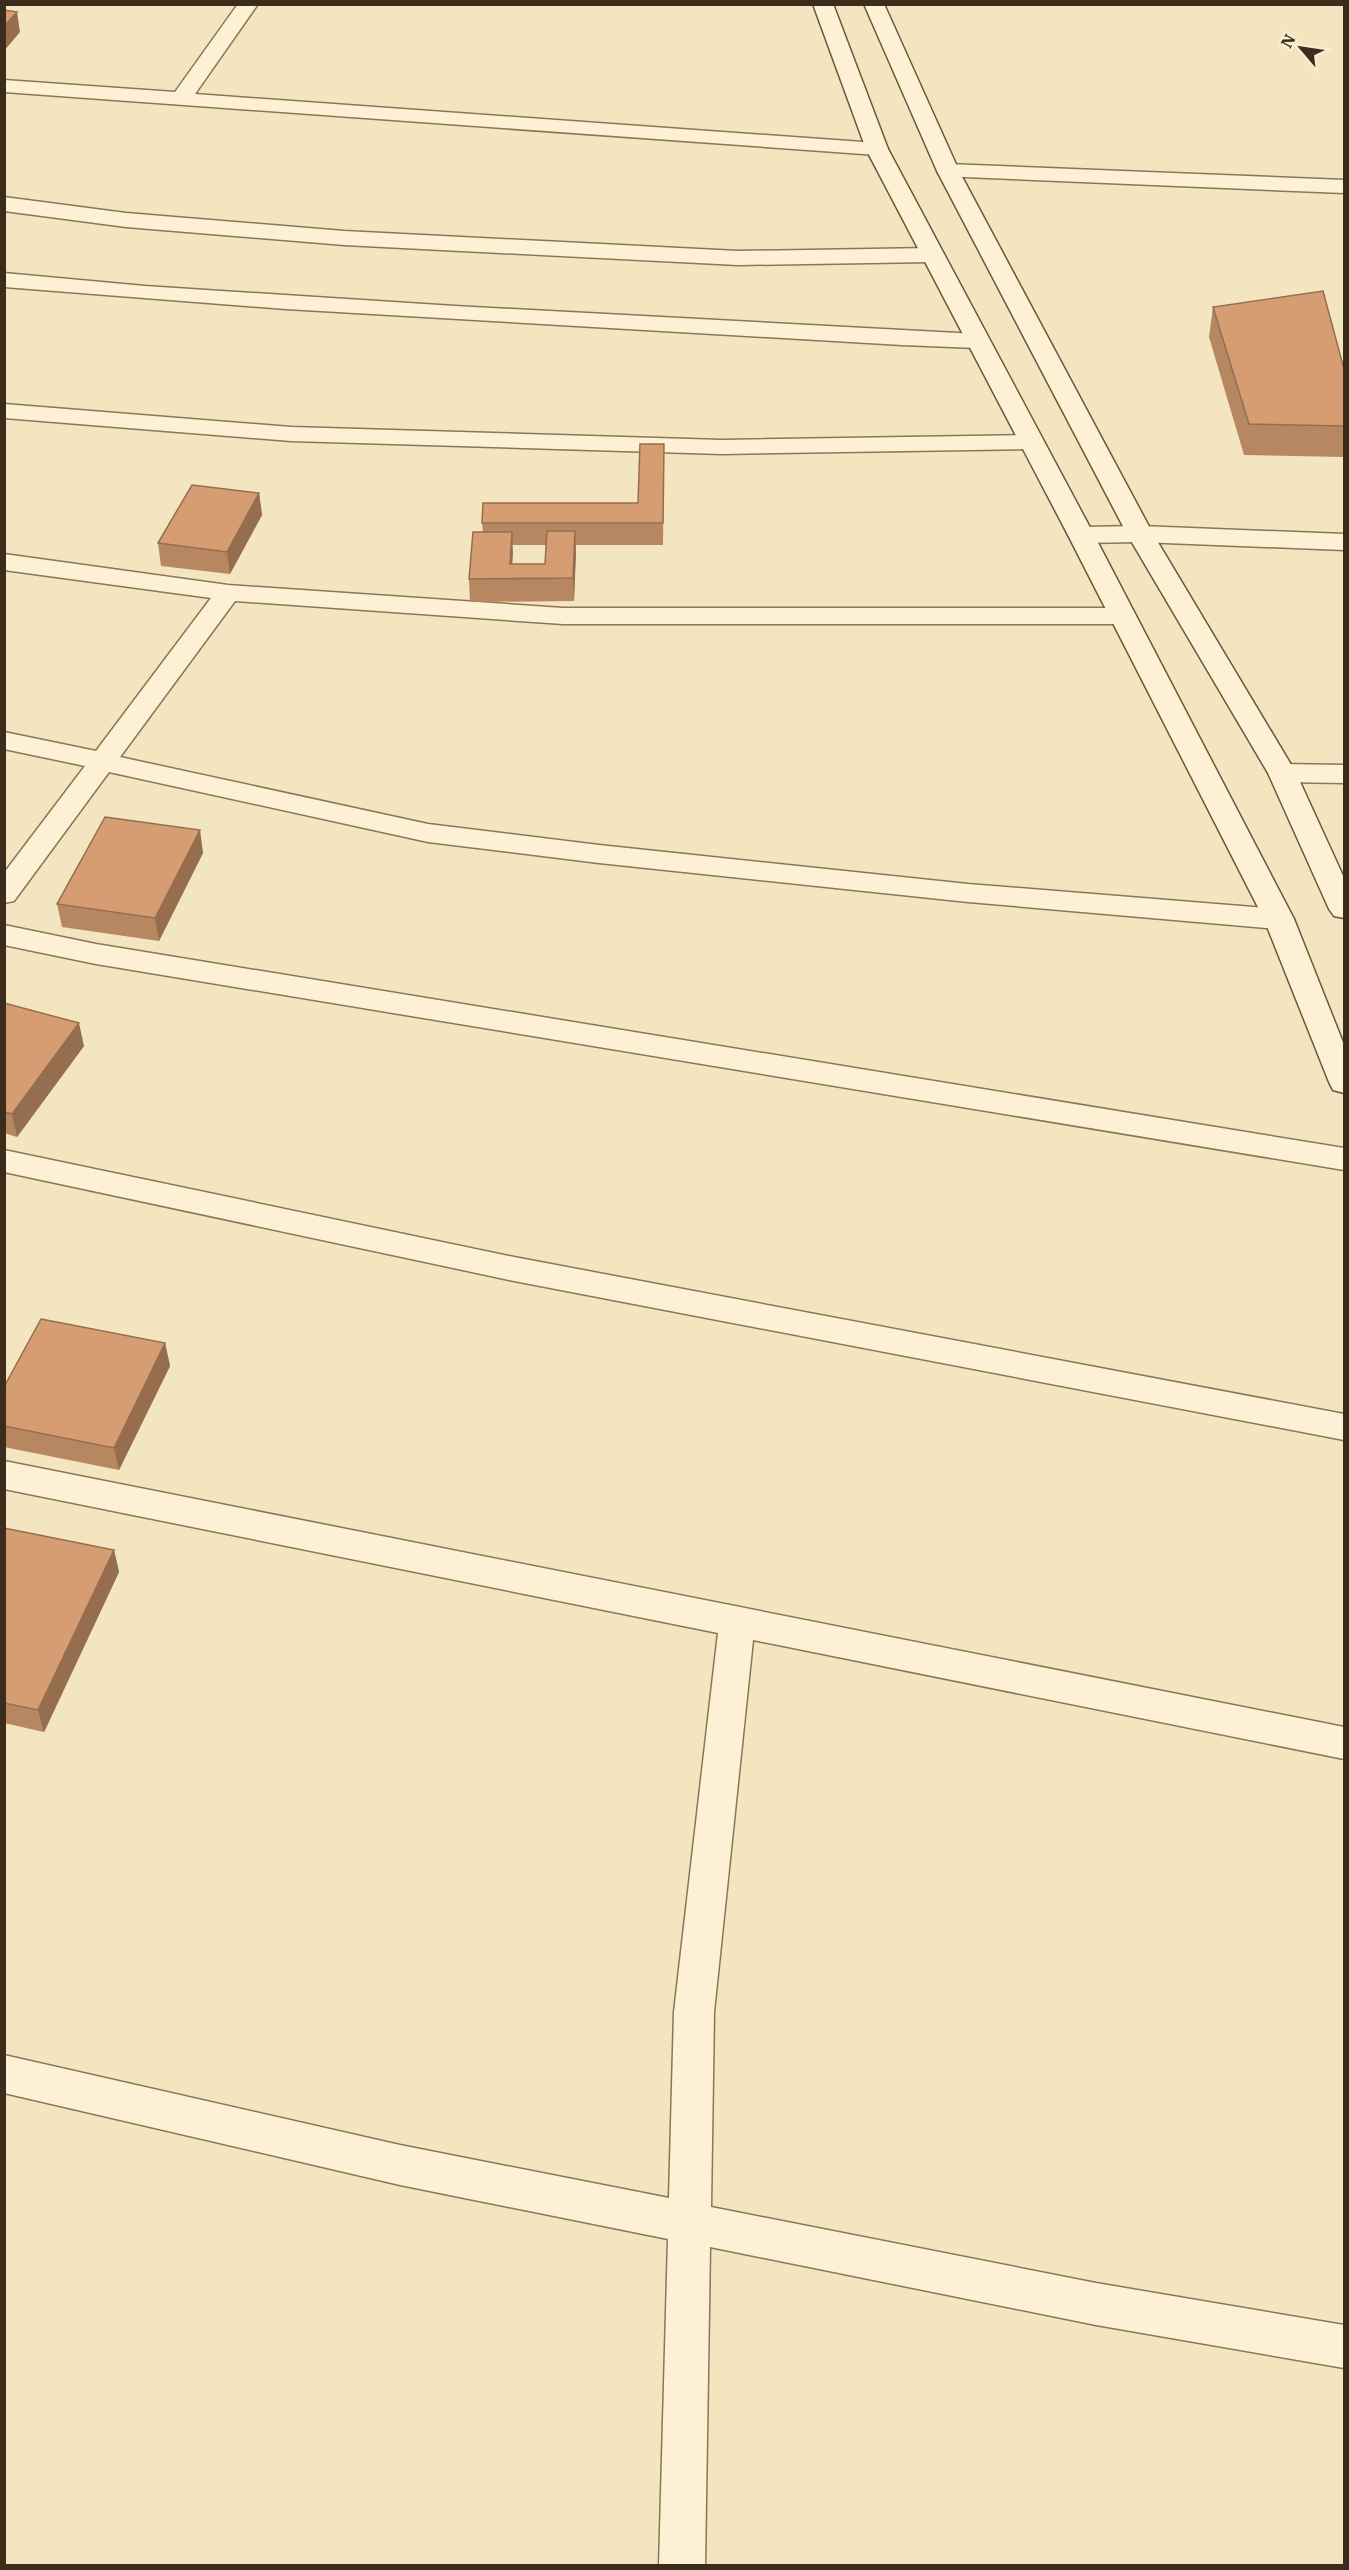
<svg xmlns="http://www.w3.org/2000/svg" width="1349" height="2570" viewBox="0 0 1349 2570" font-family="'IBM Plex Serif',serif">
  <rect width="100%" height="100%" fill="#f3e5bf"/>
  <g fill="none" stroke-linecap="round" stroke-linejoin="round">
    <g stroke="#8e7555" stroke-width="3">
      <g id="street">
        <polygon points="238,4 258,4 195,94 877,143 885,144 888,149 885,154 877,155 4,92 4,80 175,92"/>
        <polygon points="948,164 1344,180 1344,193 940,176 937,171 940,166"/>
        <polygon points="4,197 126,213 344,231 738,251 931,248 939,250 942,255 939,260 931,262 738,265 344,245 126,227 4,211"/>
        <polygon points="4,273 145,286 455,306 977,334 985,336 989,341 985,346 977,348 902,345 286,309 4,287"/>
        <polygon points="4,404 291,427 722,440 1030,435 1039,437 1042,442 1039,447 1030,449 722,454 291,441 4,418"/>
        <polygon points="1140,526 1344,534 1344,550 1140,542 1081,543 1072,540 1068,535 1072,530 1081,527"/>
        <polygon points="4,554 228,585 563,608 1123,608 1132,610 1136,616 1132,622 1123,624 563,624 235,601 120,757 428,824 599,845 968,884 1279,909 1289,912 1294,919 1289,926 1279,929 968,902 599,863 428,842 109,772 14,901 4,903 4,873 85,766 4,749 4,732 96,751 211,598 4,570"/>
        <polygon points="1282,764 1344,765 1344,783 1282,782 1272,779 1268,773 1272,767"/>
        <polygon points="4,925 96,944 1344,1148 1344,1170 96,964 4,945"/>
        <polygon points="4,1150 514,1257 1344,1414 1344,1440 514,1281 4,1172"/>
        <polygon points="4,1461 1344,1727 1344,1759 753,1640 714,2012 711,2207 1096,2283 1344,2325 1344,2368 1096,2325 710,2247 705,2566 659,2566 668,2239 400,2185 4,2093 4,2055 400,2145 669,2198 674,2012 718,1633 4,1489"/>
      </g>
    </g>
    <g stroke="#705539" stroke-width="3">
      <g id="secondary">
        <polygon points="813,4 833,4 888,149 1094,535 1294,919 1344,1045 1344,1093 1333,1090 1329,1082 1264,919 1068,535 866,149"/>
        <polygon points="864,4 884,4 959,171 1153,534 1296,773 1344,878 1344,918 1334,916 1329,909 1268,773 1127,534 937,171"/>
      </g>
    </g>
    <use href="#street" fill="#fcf1d4" fill-rule="evenodd"/>
    <use href="#secondary" fill="#fcf1d4" fill-rule="evenodd"/>
  </g>
  <g fill="#b78761" fill-rule="evenodd">
    <polygon points="1213,307 1344,369 1344,457 1244,455 1209,337"/>
    <path d="M664,444L663,545H576L574,601L470,602L469,579L483,532L482,523L638,503ZM512,545H546L545,564H512Z"/>
    <polygon points="259,493 262,515 230,574 161,566 158,543"/>
    <polygon points="203,853 159,941 62,927 57,904"/>
    <polygon points="4,1003 84,1046 17,1137 4,1133"/>
    <polygon points="165,1343 170,1366 119,1470 4,1447 4,1387"/>
    <polygon points="4,1528 114,1550 119,1572 44,1732 4,1723"/>
  </g>
  <g fill="#956e4f">
    <polygon points="17,12 20,32 4,51 4,26"/>
    <polygon points="259,493 262,515 230,574 227,552"/>
    <polygon points="575,531 576,554 574,601 573,578"/>
    <polygon points="512,532 513,554 511,579 510,564"/>
    <polygon points="200,830 203,853 159,941 155,918"/>
    <polygon points="79,1023 84,1046 17,1137 12,1114"/>
    <polygon points="165,1343 170,1366 119,1470 114,1448"/>
    <polygon points="114,1550 119,1572 44,1732 38,1710"/>
  </g>
  <g fill="#d59d71" stroke="#956e4f" stroke-width="1.5">
    <polygon points="4,10 17,12 4,26"/>
    <polygon points="1323,291 1344,369 1344,426 1249,424 1213,307"/>
    <polygon points="640,444 664,444 663,523 482,523 483,503 638,503"/>
    <polygon points="192,485 259,493 227,552 158,543"/>
    <polygon points="547,531 575,531 573,578 469,579 473,532 512,532 510,564 545,564"/>
    <polygon points="105,817 200,830 155,918 57,904"/>
    <polygon points="4,1003 79,1023 12,1114 4,1112"/>
    <polygon points="41,1319 165,1343 114,1448 4,1426 4,1387"/>
    <polygon points="4,1528 114,1550 38,1710 4,1703"/>
  </g>
  <rect width="1349" height="2570" fill="none" stroke="#3c2c1b" stroke-width="12"/>
  <g transform="translate(1301 48) rotate(299)" stroke="#f9eed0" stroke-width="4.5" paint-order="stroke">
  <path d="M0-4.5L10 22L0 15L-10 22Z" fill="#3c2c1b"/>
  <text y="-9" font-size="16" font-weight="bold" text-anchor="middle" fill="#3c2c1b">N</text>
  </g>
</svg>
